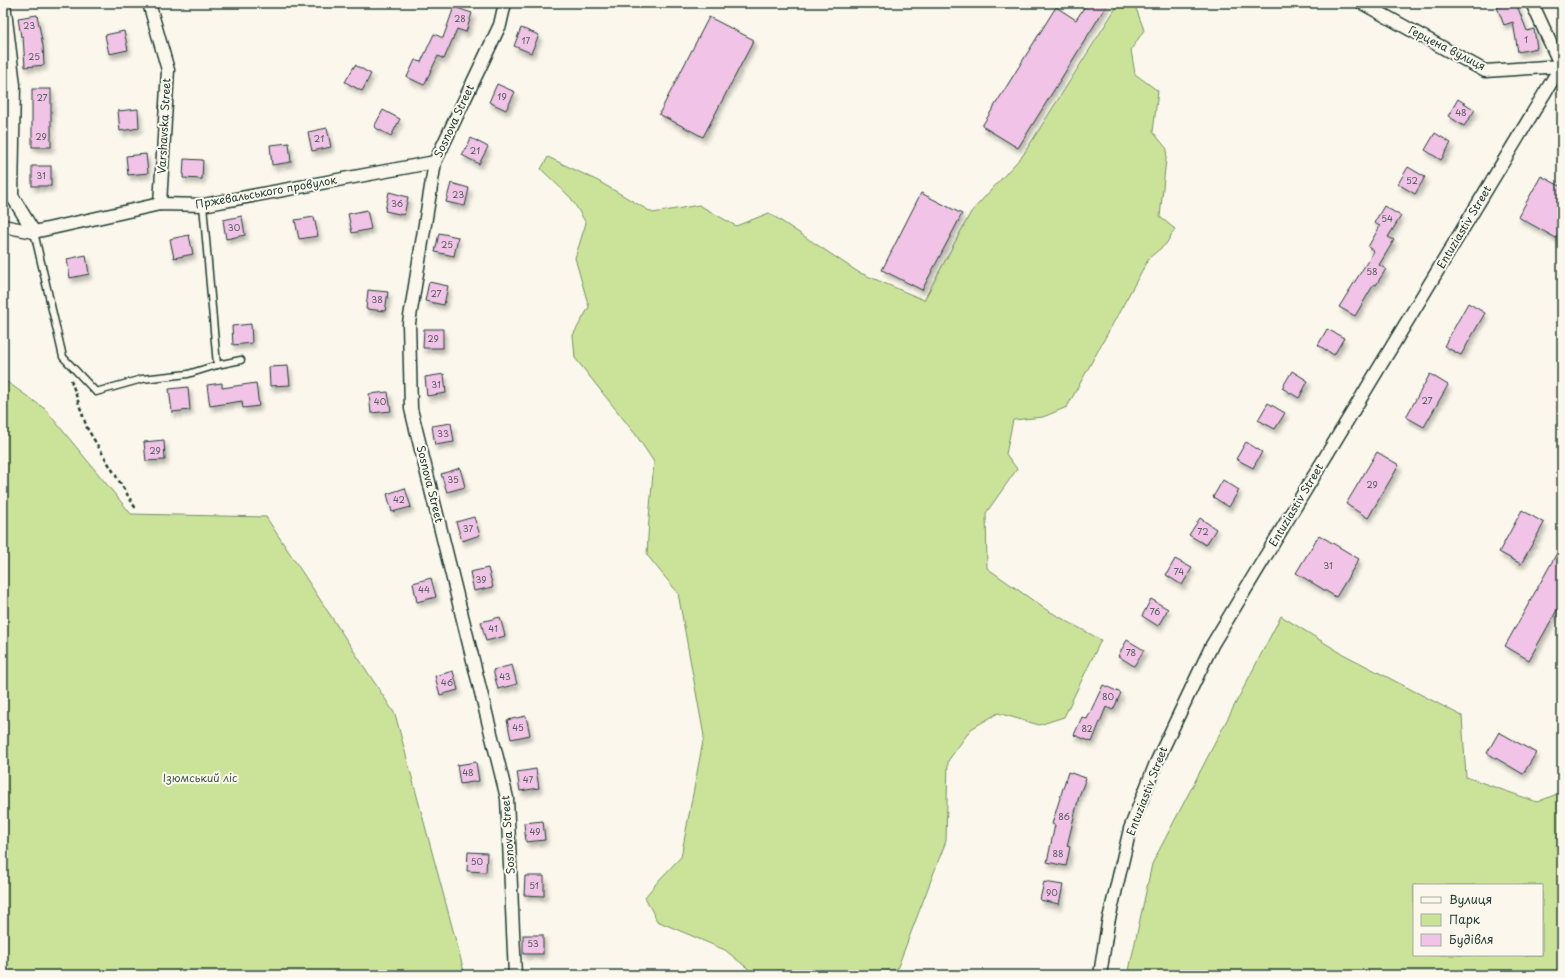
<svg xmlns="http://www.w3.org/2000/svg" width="1565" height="978" viewBox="0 0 1565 978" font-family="'Playpen Sans',sans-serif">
  <defs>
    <filter id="shadow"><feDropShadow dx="2.5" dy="4.5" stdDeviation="2" flood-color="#0004"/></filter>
  </defs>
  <rect width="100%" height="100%" fill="#fbf7ec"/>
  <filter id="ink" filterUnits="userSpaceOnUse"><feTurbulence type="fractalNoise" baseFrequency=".025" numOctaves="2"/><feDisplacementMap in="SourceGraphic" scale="8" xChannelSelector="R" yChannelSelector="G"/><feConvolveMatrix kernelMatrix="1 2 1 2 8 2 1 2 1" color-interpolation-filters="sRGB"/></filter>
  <g filter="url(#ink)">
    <g fill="#cbe399" stroke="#759066" fill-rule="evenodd">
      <polygon points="1119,3 1134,3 1144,30 1131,50 1135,74 1158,91 1153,132 1167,149 1160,217 1175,229 1166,244 1149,258 1067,407 1043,417 1013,420 1006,454 1017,469 986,513 987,568 1045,609 1101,640 1064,717 1039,725 998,713 971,729 948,761 946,841 897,969 856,975 756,975 725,950 657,921 645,897 660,879 681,857 704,736 678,593 647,555 649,519 654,462 636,435 575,358 573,335 589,307 575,258 586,223 571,198 541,169 548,157 598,181 653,213 699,205 736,226 769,213 858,272 924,300 971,212 1023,155"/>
      <polygon points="3,379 45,409 131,514 266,517 395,714 465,975 3,974"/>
      <path d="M1281,616L1341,653L1462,716L1466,777L1537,802L1562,792V975H1128L1152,864ZM1414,885H1542V955H1414Z"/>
    </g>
    <g fill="#f1c3e6" stroke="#1f3d34" filter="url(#shadow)">
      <polygon points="1087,3 1108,3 1018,148 982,126 1056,7 1076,20"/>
      <polygon points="1508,3 1516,3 1527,31 1534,29 1537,48 1518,52 1513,22 1504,25 1497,7"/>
      <polygon points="454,7 472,13 466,32 457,29 444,59 438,56 424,85 407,77 415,60 421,62 434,34 443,38"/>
      <polygon points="37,15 43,46 44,65 25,67 23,36 21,37 18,18"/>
      <polygon points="709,17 754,40 703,137 659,114"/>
      <polygon points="521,28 539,35 531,53 514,46"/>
      <polygon points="124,31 128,50 109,54 105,35"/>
      <polygon points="355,65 371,74 362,91 345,82"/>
      <polygon points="497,84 515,92 506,110 489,102"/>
      <rect x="32" y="89" width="19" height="58"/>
      <polygon points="1458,99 1475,110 1464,126 1448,116"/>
      <polygon points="138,109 139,128 120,131 118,111"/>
      <polygon points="383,110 400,119 391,136 374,127"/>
      <polygon points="327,128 331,147 312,151 308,132"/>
      <polygon points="1435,133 1451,143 1441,160 1425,150"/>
      <polygon points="471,138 488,147 479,164 462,155"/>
      <polygon points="289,143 291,162 272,165 270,145"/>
      <polygon points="146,154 148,173 128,175 126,156"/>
      <polygon points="184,159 203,160 202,179 183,178"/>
      <rect x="32" y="166" width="19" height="20"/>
      <polygon points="1408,167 1425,177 1415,194 1398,184"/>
      <polygon points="1541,176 1562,187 1562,226 1556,238 1518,217"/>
      <polygon points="451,183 469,188 465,206 446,202"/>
      <polygon points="389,192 408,197 404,215 385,211"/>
      <polygon points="921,193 962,214 922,290 882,270"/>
      <polygon points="1384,206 1401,216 1388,237 1394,240 1379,265 1386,269 1376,285 1374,284 1355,316 1339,307 1374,251 1368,247 1380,226 1374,223"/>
      <polygon points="367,210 371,229 352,233 348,214"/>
      <polygon points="242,216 245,235 226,239 223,220"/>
      <polygon points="314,217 318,236 299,239 295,220"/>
      <polygon points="439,233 458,237 454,256 435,252"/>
      <polygon points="189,235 193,254 174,258 170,239"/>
      <polygon points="86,255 89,274 70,278 67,259"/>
      <polygon points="429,282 448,286 444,305 425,301"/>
      <polygon points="368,290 388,292 385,311 366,309"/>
      <polygon points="1468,303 1485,313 1461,355 1444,346"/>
      <polygon points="251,324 252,343 233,345 232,326"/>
      <polygon points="424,329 443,329 443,348 423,348"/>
      <polygon points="1327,329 1344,338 1334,355 1318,345"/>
      <polygon points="288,366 290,385 270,386 269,367"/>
      <polygon points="1292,371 1308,381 1299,398 1282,388"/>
      <polygon points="444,374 446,393 427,396 425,377"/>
      <polygon points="1430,374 1448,385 1424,427 1406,417"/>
      <polygon points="222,383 222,388 256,383 259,406 243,408 242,401 210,406 207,385"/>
      <polygon points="188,387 190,410 172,412 169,389"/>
      <polygon points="388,392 391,411 371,413 369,394"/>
      <polygon points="1268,403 1285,413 1275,429 1258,420"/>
      <polygon points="451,423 454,442 435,445 432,426"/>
      <polygon points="164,440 165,460 146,461 144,442"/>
      <polygon points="1246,442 1262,452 1253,468 1236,459"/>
      <polygon points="1377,452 1399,465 1368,518 1346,504"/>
      <polygon points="460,468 465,487 447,492 441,474"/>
      <polygon points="1223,480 1239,490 1229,507 1213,497"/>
      <polygon points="405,488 411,507 392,512 387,494"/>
      <polygon points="1522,510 1544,523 1521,564 1499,552"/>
      <polygon points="474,517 480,535 462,541 456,522"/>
      <polygon points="1200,518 1216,529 1206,545 1189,535"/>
      <polygon points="1319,535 1359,559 1336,597 1296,573"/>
      <polygon points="1562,544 1562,601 1529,660 1505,646"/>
      <polygon points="1175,559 1192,568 1182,585 1166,575"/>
      <polygon points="488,568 493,587 474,591 470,572"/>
      <polygon points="431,578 436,597 417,602 413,583"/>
      <polygon points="1151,599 1168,609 1158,626 1142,616"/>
      <polygon points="500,617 505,636 486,641 481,622"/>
      <polygon points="1127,640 1144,650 1134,666 1118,656"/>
      <polygon points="512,665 517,684 498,689 493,670"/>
      <polygon points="453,671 458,690 440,695 435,676"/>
      <polygon points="1103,685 1121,693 1113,710 1106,707 1092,742 1074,735 1082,717 1087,719"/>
      <polygon points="526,716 530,735 511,739 507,720"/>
      <polygon points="1499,732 1536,753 1523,774 1487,753"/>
      <polygon points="476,762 479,781 460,784 457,765"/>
      <polygon points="536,769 539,788 520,791 517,772"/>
      <polygon points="1068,772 1086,778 1079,796 1067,846 1070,847 1066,866 1047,862 1055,825 1052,824"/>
      <polygon points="543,821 545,840 526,842 524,823"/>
      <polygon points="468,852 487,853 486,872 467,871"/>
      <polygon points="525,876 544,876 544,896 524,895"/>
      <polygon points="1044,882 1063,885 1059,904 1040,900"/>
      <rect x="523" y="935" width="20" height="19"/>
    </g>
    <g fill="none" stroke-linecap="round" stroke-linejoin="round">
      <g stroke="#1f3d34" stroke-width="9">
        <g id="lane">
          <polyline points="203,205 217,365"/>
          <polyline points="34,232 63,357 96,392 142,379 188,374 217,365 241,360"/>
        </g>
      </g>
      <g stroke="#1f3d34" stroke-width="15">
        <g id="street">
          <polyline points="4,3 14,85 12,196 34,232"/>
          <polyline points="149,3 168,70 160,204"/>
          <polyline points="505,3 500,25 435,162 409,323 411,409 507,798 515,975"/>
          <polyline points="1362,3 1485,71 1561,66 1532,3"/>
          <polyline points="3,226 34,232 160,204 203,205 435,162"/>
          <polyline points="1100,975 1108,923 1130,829 1156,763 1212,645 1561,66 1562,67"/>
        </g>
      </g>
      <polyline stroke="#1f3d34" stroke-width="2.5" stroke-dasharray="4 3" stroke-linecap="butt" points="71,380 87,428 136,509"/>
      <use href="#lane" stroke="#fbf7ec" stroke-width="6"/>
      <use href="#street" stroke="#fbf7ec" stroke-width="12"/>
    </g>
  </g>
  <g text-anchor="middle" stroke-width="4" stroke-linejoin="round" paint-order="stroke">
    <g font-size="9" fill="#545e60">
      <text x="460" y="22">28</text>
      <text x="29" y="29">23</text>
      <text x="1526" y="43">1</text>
      <text x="526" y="44">17</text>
      <text x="34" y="60">25</text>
      <text x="502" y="100">19</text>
      <text x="42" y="101">27</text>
      <text x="1461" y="116">48</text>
      <text x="41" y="140">29</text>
      <text x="319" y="142">21</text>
      <text x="475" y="154">21</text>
      <text x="41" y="179">31</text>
      <text x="1412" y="184">52</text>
      <text x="458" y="198">23</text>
      <text x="397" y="207">36</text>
      <text x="1387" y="222">54</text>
      <text x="234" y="231">30</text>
      <text x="447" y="248">25</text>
      <text x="1372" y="275">58</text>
      <text x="436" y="297">27</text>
      <text x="377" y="303">38</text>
      <text x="433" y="342">29</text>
      <text x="436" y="388">31</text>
      <text x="1427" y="404">27</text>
      <text x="380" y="405">40</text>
      <text x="443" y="437">33</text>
      <text x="155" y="454">29</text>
      <text x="453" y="483">35</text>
      <text x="1372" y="488">29</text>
      <text x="399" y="503">42</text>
      <text x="468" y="532">37</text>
      <text x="1203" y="535">72</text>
      <text x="1328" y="569">31</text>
      <text x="1179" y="575">74</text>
      <text x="481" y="583">39</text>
      <text x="424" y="593">44</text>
      <text x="1155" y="615">76</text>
      <text x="493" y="632">41</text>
      <text x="1131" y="656">78</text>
      <text x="505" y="680">43</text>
      <text x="447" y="686">46</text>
      <text x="1108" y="700">80</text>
      <text x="518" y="731">45</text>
      <text x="1087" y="732">82</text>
      <text x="468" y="776">48</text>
      <text x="528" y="783">47</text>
      <text x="1064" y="820">86</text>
      <text x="535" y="835">49</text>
      <text x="1058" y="857">88</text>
      <text x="477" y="865">50</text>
      <text x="534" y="889">51</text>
      <text x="1052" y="896">90</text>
      <text x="533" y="947">53</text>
    </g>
    <g font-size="11" fill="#1f3d34" stroke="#fbf7ec">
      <text transform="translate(1447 48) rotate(27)" y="4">Герцена вулиця</text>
      <text transform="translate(454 121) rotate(-65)" y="4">Sosnova Street</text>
      <text transform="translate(164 126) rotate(-87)" y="4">Varshavska Street</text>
      <text transform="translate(266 192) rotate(-10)" y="4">Пржевальського провулок</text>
      <text transform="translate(1464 227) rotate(-59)" y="4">Entuziastiv Street</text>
      <text transform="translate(430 484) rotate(76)" y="4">Sosnova Street</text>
      <text transform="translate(1296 505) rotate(-59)" y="4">Entuziastiv Street</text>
      <text transform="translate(1147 791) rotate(-69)" y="4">Entuziastiv Street</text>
      <text transform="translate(508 835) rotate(-94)" y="4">Sosnova Street</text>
    </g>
    <g font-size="11" fill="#415e48" stroke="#fbf7ec">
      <text x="200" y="782">Ізюмський ліс</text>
    </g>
  </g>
  <rect width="1565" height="978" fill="none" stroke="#fbf7ec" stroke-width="16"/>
  <rect x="8" y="8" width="1549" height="962" fill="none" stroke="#1f3d34" stroke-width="1.5" filter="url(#ink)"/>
  <rect x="1413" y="884" width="130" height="72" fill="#fbf7ec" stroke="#a3ada2"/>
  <rect x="1421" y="897" width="20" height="6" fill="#fbf7ec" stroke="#a3ada2"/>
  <text x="1449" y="904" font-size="12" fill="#1f3d34">Вулиця</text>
  <rect x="1421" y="914" width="20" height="12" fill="#cbe399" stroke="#a3ada2"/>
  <text x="1449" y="924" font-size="12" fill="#1f3d34">Парк</text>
  <rect x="1421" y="934" width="20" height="12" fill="#f1c3e6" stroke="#a3ada2"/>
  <text x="1449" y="944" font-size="12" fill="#1f3d34">Будівля</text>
</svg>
